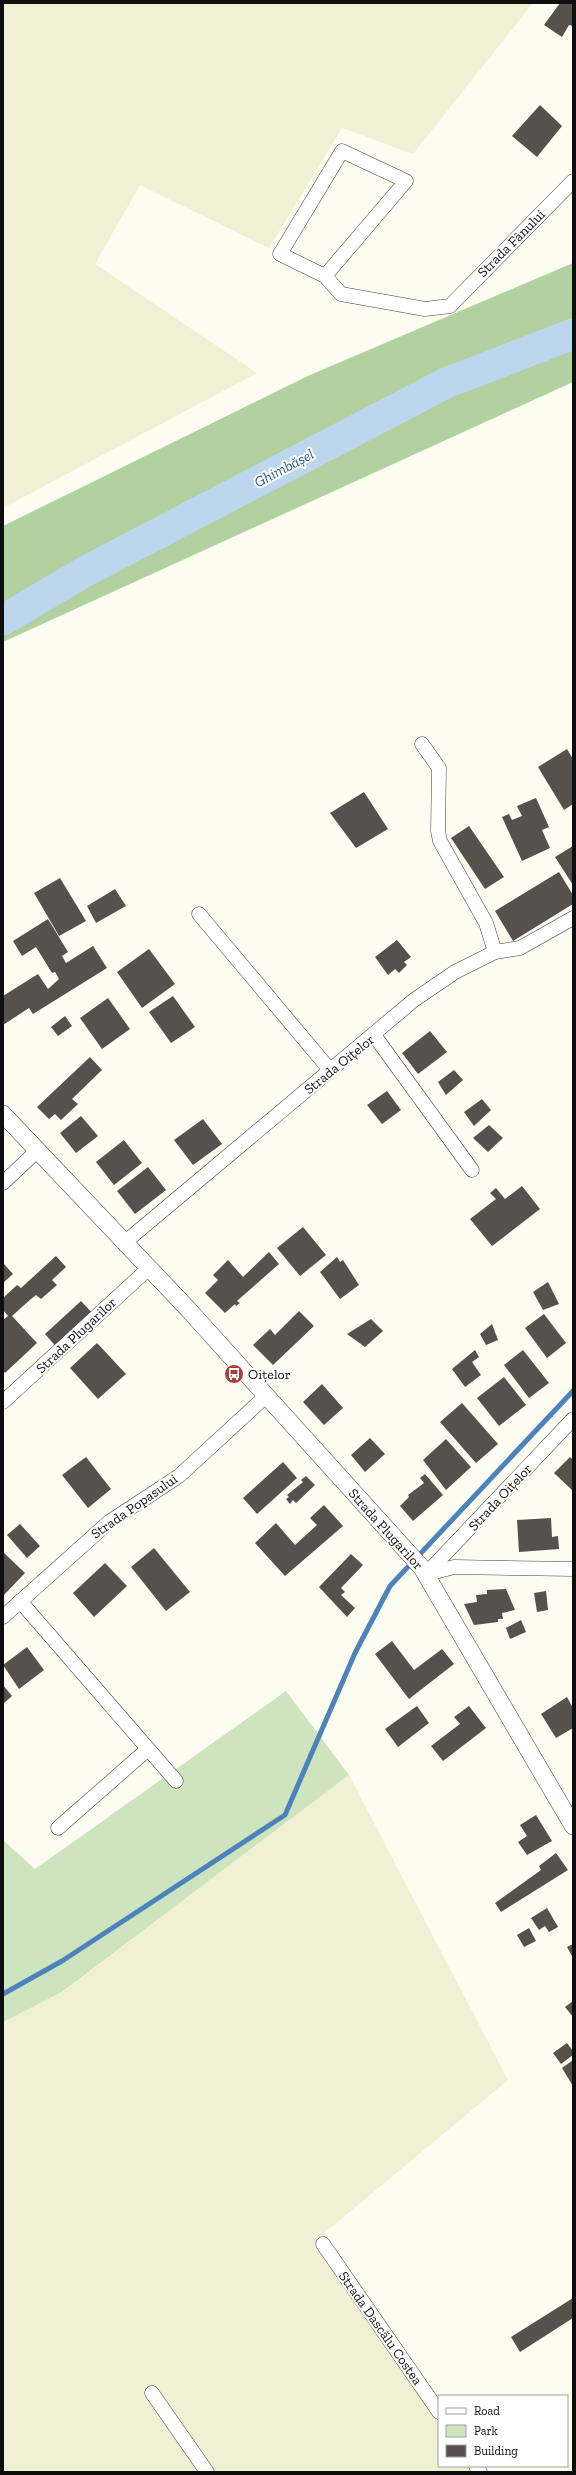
<svg xmlns="http://www.w3.org/2000/svg" width="576" height="2475" viewBox="0 0 576 2475" font-family="'Zilla Slab',serif">
  <rect width="100%" height="100%" fill="#fdfcf1"/>
  <g fill="#f0f0d4">
    <polygon points="3,3 533,3 413,154 342,128 269,248 140,185 95,264 257,373 3,508"/>
    <polygon points="349,1775 508,2080 323,2234 439,2402 439,2466 483,2466 488,2472 3,2472 3,2022 63,1992"/>
  </g>
  <polygon fill="#cee4bf" points="286,1691 349,1775 62,1992 3,2022 3,1840 35,1869"/>
  <polygon fill="#b1d2a0" points="573,263 573,382 3,642 3,526 310,375"/>
  <g fill="none" stroke-linecap="round" stroke-linejoin="round">
    <polyline stroke="#4c83bc" stroke-width="5" points="3,1994 62,1961 285,1815 355,1653 390,1586 573,1391"/>
    <polyline stroke="#bcd6ee" stroke-width="31" points="3,620 86,571 446,383 573,334"/>
  </g>
  <g fill="#55514c">
    <polygon points="560,3 573,3 573,26 569,25 562,37 544,25"/>
    <polygon points="540,105 562,126 537,157 512,136"/>
    <polygon points="567,749 573,759 573,804 564,810 538,767"/>
    <polygon points="364,792 388,829 356,848 330,813"/>
    <polygon points="536,798 549,827 542,830 550,848 522,861 502,817 509,814 512,820 522,816 517,806"/>
    <polygon points="469,826 504,877 485,889 451,838"/>
    <polygon points="573,846 573,885 555,857"/>
    <polygon points="559,872 573,895 573,904 513,941 495,911"/>
    <polygon points="60,878 86,921 59,936 34,893"/>
    <polygon points="115,889 126,906 96,923 87,906"/>
    <polygon points="48,919 68,952 62,956 66,963 93,946 107,968 33,1014 29,1008 3,1025 3,996 38,974 48,989 59,979 55,972 52,973 36,947 22,956 13,941"/>
    <polygon points="397,940 411,957 404,962 407,965 399,973 395,969 388,975 375,957"/>
    <polygon points="149,949 175,984 142,1008 117,972"/>
    <polygon points="173,996 195,1027 171,1043 149,1012"/>
    <polygon points="108,998 130,1029 102,1049 80,1018"/>
    <polygon points="65,1016 72,1026 58,1036 51,1027"/>
    <polygon points="430,1031 447,1052 418,1074 402,1053"/>
    <polygon points="90,1057 102,1070 72,1099 78,1104 61,1120 55,1114 49,1119 37,1107"/>
    <polygon points="454,1070 463,1080 446,1095 438,1082"/>
    <polygon points="387,1091 401,1110 382,1124 367,1105"/>
    <polygon points="482,1099 491,1110 474,1126 464,1112"/>
    <polygon points="81,1116 98,1136 76,1153 60,1133"/>
    <polygon points="203,1119 222,1144 193,1165 174,1140"/>
    <polygon points="489,1125 503,1138 488,1152 473,1138"/>
    <polygon points="124,1140 142,1163 114,1185 96,1162"/>
    <polygon points="148,1167 166,1190 135,1214 117,1191"/>
    <polygon points="522,1186 540,1209 492,1246 470,1219 496,1199 490,1193 496,1188 505,1199"/>
    <polygon points="303,1227 326,1255 300,1276 277,1248"/>
    <polygon points="269,1252 279,1264 237,1301 240,1303 236,1306 235,1304 225,1313 205,1293 218,1280 213,1275 228,1260 243,1277"/>
    <polygon points="56,1256 66,1267 52,1280 57,1285 41,1299 36,1295 31,1299 12,1316 37,1343 5,1373 3,1371 3,1320 8,1316 3,1310 3,1298 17,1285 21,1288"/>
    <polygon points="337,1257 340,1262 343,1260 359,1285 340,1299 320,1272"/>
    <polygon points="3,1263 13,1274 3,1283"/>
    <polygon points="548,1282 559,1304 543,1310 533,1292"/>
    <polygon points="81,1301 95,1316 59,1350 45,1334"/>
    <polygon points="299,1311 314,1326 273,1365 253,1345 270,1329 275,1335"/>
    <polygon points="544,1314 566,1343 547,1358 525,1328"/>
    <polygon points="371,1319 383,1331 365,1347 347,1334"/>
    <polygon points="492,1324 498,1340 486,1345 480,1334"/>
    <polygon points="97,1343 126,1374 98,1399 70,1368"/>
    <polygon points="475,1350 479,1357 472,1362 481,1375 465,1387 452,1369"/>
    <polygon points="523,1350 549,1383 529,1398 504,1365"/>
    <polygon points="504,1377 526,1405 499,1426 477,1398"/>
    <polygon points="322,1384 343,1408 324,1425 303,1402"/>
    <polygon points="462,1403 498,1444 476,1463 440,1422"/>
    <polygon points="370,1438 385,1454 365,1472 351,1455"/>
    <polygon points="446,1439 471,1467 446,1490 423,1460"/>
    <polygon points="86,1457 111,1489 88,1508 62,1475"/>
    <polygon points="570,1457 573,1460 573,1491 554,1473"/>
    <polygon points="283,1462 297,1478 257,1514 243,1498"/>
    <polygon points="425,1474 443,1495 413,1521 400,1506 409,1497 408,1495 424,1483 420,1478"/>
    <polygon points="306,1476 315,1485 296,1503 293,1500 290,1504 286,1499 289,1497 287,1495 303,1482 301,1480"/>
    <polygon points="324,1505 343,1526 285,1576 255,1543 276,1523 295,1545 317,1525 310,1518"/>
    <polygon points="551,1518 552,1537 558,1536 559,1549 519,1552 517,1520"/>
    <polygon points="20,1524 40,1546 27,1558 7,1535"/>
    <polygon points="154,1548 190,1592 166,1611 131,1567"/>
    <polygon points="3,1552 25,1573 3,1596"/>
    <polygon points="351,1554 363,1565 341,1588 345,1592 341,1595 355,1608 347,1617 319,1587"/>
    <polygon points="105,1563 127,1586 94,1617 73,1593"/>
    <polygon points="506,1589 515,1610 502,1613 503,1619 498,1619 498,1622 474,1625 464,1604 477,1602 476,1595 487,1594 487,1590"/>
    <polygon points="546,1591 548,1610 537,1612 534,1593"/>
    <polygon points="521,1620 526,1632 510,1639 506,1628"/>
    <polygon points="392,1641 414,1670 442,1649 454,1664 409,1699 375,1654"/>
    <polygon points="27,1647 44,1670 19,1689 3,1665"/>
    <polygon points="3,1685 12,1696 3,1704"/>
    <polygon points="567,1697 573,1708 573,1728 556,1738 541,1714"/>
    <polygon points="417,1706 429,1723 398,1747 385,1729"/>
    <polygon points="469,1706 486,1728 443,1761 431,1746 460,1724 454,1717"/>
    <polygon points="536,1815 552,1841 527,1855 518,1842 527,1836 520,1825"/>
    <polygon points="556,1853 568,1870 501,1912 495,1903 541,1870 539,1866"/>
    <polygon points="547,1908 558,1927 549,1932 545,1926 539,1930 531,1918"/>
    <polygon points="529,1928 536,1941 524,1947 517,1935"/>
    <polygon points="573,1944 573,1958 567,1947"/>
    <polygon points="573,2001 573,2017 565,2007"/>
    <polygon points="567,2043 573,2051 573,2055 561,2064 553,2053"/>
    <polygon points="573,2060 573,2086 562,2068"/>
    <polygon points="573,2298 573,2318 520,2352 511,2337"/>
  </g>
  <g fill="none" stroke-linecap="round" stroke-linejoin="round">
    <g stroke="#414141" stroke-width="15">
      <g id="minor">
        <polyline points="325,276 406,181 342,151 280,254 325,276 341,294 425,309 450,306 573,181"/>
        <polyline points="422,744 439,768 438,831 440,841 486,923 495,952"/>
        <polyline points="199,914 330,1070"/>
        <polyline points="374,1035 472,1170"/>
        <polyline points="3,1183 38,1150"/>
        <polyline points="124,1243 414,1000 455,972 495,952 520,948 573,918"/>
        <polyline points="3,1402 148,1269"/>
        <polyline points="426,1574 573,1419"/>
        <polyline points="427,1574 454,1567 573,1569"/>
        <polyline points="20,1601 176,1781"/>
        <polyline points="3,1617 109,1522 179,1476 266,1396"/>
        <polyline points="58,1828 148,1749"/>
        <polyline points="323,2244 439,2412"/>
        <polyline points="152,2393 207,2472"/>
        <polyline points="476,2466 480,2472"/>
      </g>
    </g>
    <g stroke="#414141" stroke-width="18">
      <polyline id="tertiary" points="3,1114 187,1308 422,1568 573,1826"/>
    </g>
    <use href="#minor" stroke="#fff" stroke-width="14"/>
    <use href="#tertiary" stroke="#fff" stroke-width="17"/>
  </g>
  <defs>
    <g id="bus-disc" transform="scale(1)"><circle r="9.5" fill="#ac3f38" stroke="#fff"/><path d="M-5-6H5V4H4V6H2V4H-2V6H-4V4H-5ZM-3.5-4V0h7V-4ZM-3.5 1.2v1.5H-2V1.2ZM2 1.2v1.5H3.5V1.2Z" fill="#fff"/></g>
  </defs>
  <g fill-rule="evenodd">
    <use href="#bus-disc" x="234" y="1374"/>
  </g>
  <g text-anchor="middle" stroke-width="4" stroke-linejoin="round" paint-order="stroke">
    <g font-size="14" fill="#0e0e0e" stroke="#fff">
      <text transform="translate(511 243) rotate(-45)" y="5">Strada Fânului</text>
      <text transform="translate(339 1064) rotate(-39)" y="5">Strada Oițelor</text>
      <text transform="translate(76 1335) rotate(-43)" y="5">Strada Plugarilor</text>
      <text transform="translate(500 1497) rotate(-47)" y="5">Strada Oițelor</text>
      <text transform="translate(134 1506) rotate(-35)" y="5">Strada Popasului</text>
      <text transform="translate(386 1529) rotate(48)" y="5">Strada Plugarilor</text>
      <text transform="translate(381 2328) rotate(55)" y="5">Strada Dascălu Costea</text>
    </g>
    <g font-size="14" fill="#0e0e0e" stroke="#fff" text-anchor="start">
      <text x="248" y="1379">Oițelor</text>
    </g>
    <g font-size="15" font-style="italic" fill="#275790" stroke="#fff">
      <text transform="translate(284 468) rotate(-28)" y="5">Ghimbășel</text>
    </g>
  </g>
  <rect width="576" height="2475" fill="none" stroke="#0e0e0e" stroke-width="8"/>
  <rect x="438" y="2395" width="130" height="72" fill="#ffffff" stroke="#9f9f9f"/>
  <rect x="446" y="2408" width="20" height="6" fill="#ffffff" stroke="#9f9f9f"/>
  <text x="474" y="2415" font-size="12" fill="#0e0e0e">Road</text>
  <rect x="446" y="2425" width="20" height="12" fill="#cee4bf" stroke="#9f9f9f"/>
  <text x="474" y="2435" font-size="12" fill="#0e0e0e">Park</text>
  <rect x="446" y="2445" width="20" height="12" fill="#55514c" stroke="#9f9f9f"/>
  <text x="474" y="2455" font-size="12" fill="#0e0e0e">Building</text>
</svg>
